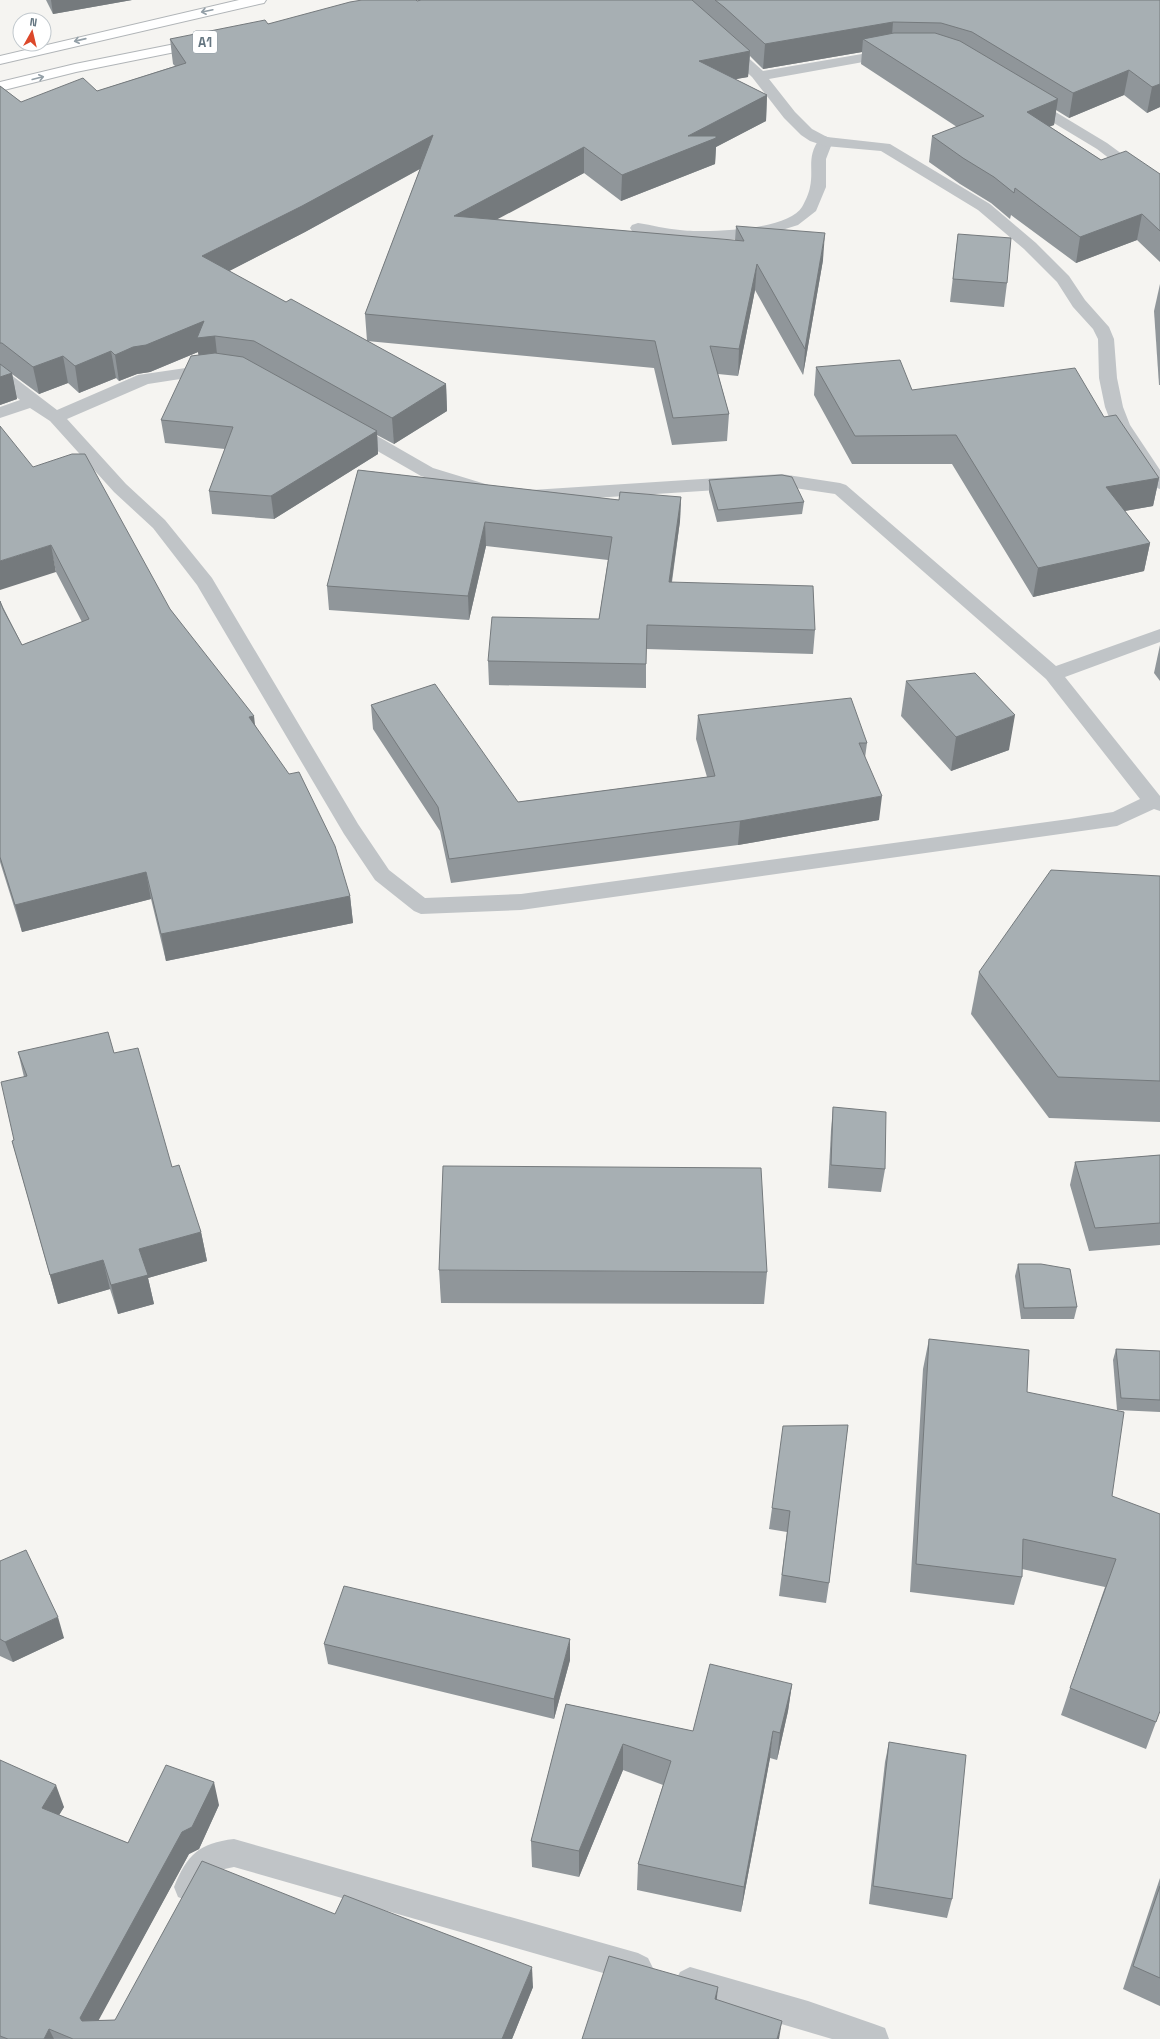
<svg xmlns="http://www.w3.org/2000/svg" width="1160" height="2039" viewBox="0 0 1160 2039" font-family="'Space Grotesk',sans-serif">
  <rect width="100%" height="100%" fill="#f5f4f1"/>
  <g fill="none" stroke-linecap="round" stroke-linejoin="round">
    <g stroke="#b1b5b8" stroke-width="2">
      <g id="highway">
        <polygon points="239,0 266,0 264,3 259,4 0,64 0,56"/>
        <polygon points="200,39 205,40 207,43 205,46 76,72 0,91 0,82 75,64"/>
      </g>
    </g>
    <path fill="#c0c4c7" fill-rule="evenodd" d="M825,136L830,138L833,141L826,159V187L816,211L798,225L753,239L681,240L638,233L632,231L630,228L632,225L638,223C652,225 666,229 680,230C705,233 788,231 802,207C805,202 809,193 810,187C814,169 806,157 820,138Z"/>
    <g fill="#c0c4c7" fill-rule="evenodd">
      <polygon points="728,43 733,44 763,71 891,49 896,50 898,53 896,56 891,57 769,79 795,112 812,129 827,137 890,144 990,204 1036,243 1069,276 1085,300 1109,327 1114,339 1117,378 1123,407 1130,425 1160,470 1160,489 1154,487 1112,425 1105,407 1099,378 1098,339 1093,329 1073,307 1057,282 1024,249 978,210 881,151 825,146 810,141 801,135 784,118 752,77 723,50 721,47 723,44"/>
      <polygon points="1029,97 1034,99 1107,143 1160,182 1160,195 1154,193 1097,149 1024,105 1021,102 1024,99"/>
      <polygon points="213,364 219,365 222,369 219,373 148,384 67,419 126,484 165,520 212,578 358,824 389,870 425,898 521,894 1069,819 1113,812 1140,799 1046,679 835,494 781,486 532,502 526,500 523,496 526,492 532,490 781,474 840,483 846,485 1056,666 1160,629 1160,642 1065,677 1160,796 1160,811 1154,809 1117,826 521,910 421,914 414,911 375,880 344,834 197,585 153,528 114,492 50,421 30,408 0,418 0,407 20,400 0,384 0,370 6,371 57,410 138,375"/>
      <polygon points="352,424 358,425 433,468 492,486 495,490 492,494 486,496 421,476 346,433 343,429 346,425"/>
      <path d="M234,1839L638,1953L648,1958L653,1968L648,1978L638,1983L234,1867L215,1871L198,1897L188,1901L178,1897L174,1887C187,1855 199,1843 234,1839Z"/>
      <polygon points="690,1967 808,2001 874,2024 885,2028 889,2039 832,2039 690,1997 680,1992 675,1982 680,1972"/>
    </g>
    <use href="#highway" fill="#fff" fill-rule="evenodd"/>
  </g>
  <g fill="#90969a" fill-rule="evenodd">
    <polygon points="46,0 132,0 53,14"/>
    <path d="M421,0H1160V107L1147,113L1124,95L1069,118L1056,110L1054,125L1049,126L1101,160L1160,174V262L1137,240L1076,263L1011,215L1010,219L991,203L960,184L929,162L932,136L957,127L861,64L862,52L763,69L750,56L748,77L735,79L767,95L766,121L716,147L715,164L621,201L584,173L496,219L735,241L736,226L823,260L803,375L755,290L738,376L718,374L729,414L727,441L672,445L654,368L367,341L446,384L447,411L394,444L377,435L378,454L274,519L212,514L209,491L225,449L165,443L161,420L199,355L198,352L150,372L137,374L119,381L116,378L79,393L68,383L39,394L12,374L17,399L0,405V86L21,102L97,91L175,66L173,64L170,39ZM420,169L365,314L367,341L286,302L229,271L305,232Z"/>
    <polygon points="958,234 1007,283 1004,307 950,302"/>
    <polygon points="1160,284 1160,385 1159,385 1154,311"/>
    <polygon points="816,367 912,390 1104,417 1159,478 1153,506 1125,511 1150,543 1144,571 1033,597 952,464 852,464 814,395"/>
    <polygon points="33,467 170,609 255,725 350,896 353,923 166,961 151,899 22,932 0,862 0,601 22,645 82,622 56,572"/>
    <polygon points="358,470 619,500 681,497 680,521 672,582 815,630 813,654 646,649 646,688 489,685 488,661 599,619 608,560 486,546 469,620 329,610 327,586"/>
    <polygon points="709,480 804,502 802,514 717,522 709,492"/>
    <polygon points="1160,645 1160,681 1154,673"/>
    <polygon points="906,681 1009,750 951,771 901,716"/>
    <polygon points="371,705 518,802 707,777 696,739 698,715 867,743 865,758 879,820 738,845 451,883 440,831 373,729"/>
    <polygon points="1160,876 1160,1122 1049,1118 971,1014 979,972"/>
    <polygon points="18,1052 114,1053 172,1167 201,1232 207,1261 148,1278 154,1304 118,1314 110,1289 58,1304 12,1141 14,1140 24,1077"/>
    <polygon points="833,1107 885,1169 881,1192 828,1188 831,1130"/>
    <polygon points="1160,1155 1160,1245 1089,1251 1070,1185 1075,1162"/>
    <polygon points="1018,1264 1077,1307 1074,1319 1021,1319 1015,1276"/>
    <polygon points="439,1270 767,1272 764,1304 441,1303"/>
    <polygon points="929,1339 1027,1392 1112,1496 1156,1722 1146,1749 1061,1715 1070,1688 1105,1587 1022,1569 1022,1577 1014,1605 910,1592 923,1369"/>
    <polygon points="1116,1349 1160,1351 1160,1412 1117,1410 1113,1360"/>
    <polygon points="848,1425 829,1583 826,1603 779,1596 787,1532 769,1529 772,1508"/>
    <polygon points="0,1561 64,1638 13,1662 0,1656"/>
    <polygon points="324,1644 570,1660 554,1719 328,1664"/>
    <polygon points="792,1684 788,1711 777,1760 770,1758 741,1912 637,1890 638,1864 663,1785 623,1770 579,1877 532,1867 531,1841 566,1704 693,1731"/>
    <polygon points="889,1742 952,1899 947,1918 869,1904 885,1762"/>
    <polygon points="0,1760 64,1807 59,1815 128,1843 219,1805 199,1849 189,1854 98,2020 115,2020 335,1914 533,1987 512,2039 0,2039"/>
    <polygon points="1160,1878 1160,2006 1123,1989"/>
  </g>
  <g fill="#757a7d">
    <polygon points="51,0 132,0 53,14"/>
    <polygon points="893,22 891,48 863,39 862,52 763,69 765,44"/>
    <polygon points="750,51 748,77 698,86 699,61"/>
    <polygon points="1129,70 1124,95 1069,118 1073,93"/>
    <polygon points="1160,84 1160,107 1147,113 1152,87"/>
    <polygon points="767,95 766,121 716,147 715,164 621,201 622,175 688,136"/>
    <polygon points="1058,99 1054,125 1023,137 1027,112"/>
    <polygon points="433,135 434,161 305,232 206,283 202,256"/>
    <polygon points="584,147 584,173 455,242 454,216"/>
    <polygon points="1142,214 1137,240 1076,263 1080,237"/>
    <polygon points="825,233 823,260 803,375 805,349"/>
    <polygon points="757,264 755,290 738,376 739,349"/>
    <polygon points="204,321 215,336 218,363 200,365 198,352 150,372 137,374 119,381 115,355 133,347"/>
    <polygon points="111,351 116,378 79,393 75,366"/>
    <polygon points="63,356 68,383 39,394 33,367"/>
    <polygon points="12,373 17,399 0,405 0,377"/>
    <polygon points="446,384 447,411 394,444 392,418"/>
    <polygon points="377,431 378,454 274,519 271,496"/>
    <polygon points="1159,478 1153,506 1101,515 1106,487"/>
    <polygon points="681,497 680,521 668,606 669,582"/>
    <polygon points="485,522 486,546 469,620 468,596"/>
    <polygon points="1150,543 1144,571 1033,597 1038,568"/>
    <polygon points="51,545 56,572 0,590 0,561"/>
    <polygon points="1015,715 1009,750 951,771 956,737"/>
    <polygon points="254,716 257,742 249,717"/>
    <polygon points="882,796 879,820 738,845 740,821"/>
    <polygon points="146,872 151,899 22,932 15,905"/>
    <polygon points="350,896 353,923 166,961 161,934"/>
    <polygon points="201,1232 207,1261 148,1278 154,1304 118,1314 111,1285 139,1249"/>
    <polygon points="103,1260 110,1289 58,1304 50,1275"/>
    <polygon points="58,1617 64,1638 13,1662 5,1642"/>
    <polygon points="570,1639 570,1660 554,1719 554,1699"/>
    <polygon points="792,1684 788,1711 777,1760 780,1733"/>
    <polygon points="773,1731 770,1758 741,1912 744,1887"/>
    <polygon points="623,1744 623,1770 579,1877 579,1851"/>
    <polygon points="214,1782 219,1805 199,1849 189,1854 89,2038 80,2018 182,1832"/>
    <polygon points="56,1785 64,1807 50,1830 42,1808"/>
    <polygon points="532,1967 533,1987 512,2039 502,2039"/>
    <polygon points="718,1987 716,2007 715,1999"/>
    <polygon points="782,2021 779,2039 777,2039"/>
    <polygon points="49,2029 54,2039 44,2039"/>
  </g>
  <g fill="#a7afb3" stroke="#757a7d">
    <polygon points="362,0 416,0 417,1 421,0 692,0 750,51 699,61 767,95 688,136 716,136 716,138 622,175 584,147 454,216 744,241 736,226 825,233 805,349 757,264 739,349 710,346 729,414 673,418 655,341 365,314 433,135 302,206 202,256 286,302 291,299 446,384 392,418 254,341 215,336 197,338 204,321 146,345 133,347 115,355 111,351 75,366 63,356 33,367 2,343 0,343 0,86 21,102 83,78 97,91 186,63 170,39 265,20 268,24 350,2"/>
    <polygon points="715,0 1160,0 1160,84 1152,87 1129,70 1073,93 972,32 941,23 893,22 765,44 724,7"/>
    <polygon points="894,33 935,33 960,41 1058,99 1027,112 1101,160 1126,151 1160,174 1160,231 1142,214 1080,237 1015,188 1014,193 994,177 963,158 932,136 984,116 863,39"/>
    <polygon points="958,234 1011,238 1007,283 953,279"/>
    <polygon points="215,353 243,357 377,431 271,496 209,491 233,427 161,420 191,356"/>
    <polygon points="900,360 912,390 1075,368 1104,417 1116,415 1159,478 1106,487 1150,543 1038,568 956,435 855,436 816,367"/>
    <polygon points="0,364 12,373 0,377"/>
    <polygon points="0,426 33,467 72,454 85,454 170,609 254,716 249,717 289,774 299,772 335,846 350,896 161,934 146,872 15,905 0,857 0,601 3,609 22,645 89,619 51,545 0,561"/>
    <polygon points="358,470 619,500 620,492 681,497 669,582 813,586 815,630 647,625 646,664 488,661 492,617 599,619 612,537 485,522 468,596 327,586"/>
    <polygon points="782,475 792,477 804,502 718,510 709,480"/>
    <polygon points="975,673 1015,715 956,737 906,681"/>
    <polygon points="435,684 518,802 715,776 698,715 851,698 867,743 859,743 882,796 740,821 449,859 438,807 371,705"/>
    <polygon points="1051,870 1160,876 1160,1081 1058,1077 979,972"/>
    <polygon points="108,1032 114,1053 138,1048 172,1167 179,1165 201,1232 139,1249 148,1275 111,1285 103,1260 50,1275 12,1141 14,1140 1,1082 27,1076 18,1052"/>
    <polygon points="833,1107 886,1112 885,1169 831,1165"/>
    <polygon points="1160,1155 1160,1223 1095,1228 1075,1162"/>
    <polygon points="443,1166 761,1168 767,1272 439,1270"/>
    <polygon points="1018,1264 1041,1264 1070,1269 1077,1307 1024,1308"/>
    <polygon points="929,1339 1029,1350 1027,1392 1124,1412 1112,1496 1160,1514 1160,1711 1156,1722 1070,1688 1116,1559 1023,1539 1022,1577 916,1564"/>
    <polygon points="1116,1349 1160,1351 1160,1400 1121,1398"/>
    <polygon points="848,1425 829,1583 782,1575 790,1511 772,1508 783,1426"/>
    <polygon points="26,1550 58,1617 5,1642 0,1639 0,1561"/>
    <polygon points="344,1586 570,1639 554,1699 324,1644"/>
    <polygon points="710,1664 792,1684 780,1733 773,1731 744,1887 638,1864 671,1761 623,1744 579,1851 531,1841 566,1704 693,1731"/>
    <polygon points="889,1742 966,1755 952,1899 873,1886"/>
    <polygon points="0,1760 56,1785 42,1808 128,1843 166,1765 214,1782 192,1827 182,1832 80,2018 82,2021 115,2020 202,1861 335,1914 344,1895 532,1967 502,2039 73,2039 49,2029 44,2039 8,2039 0,2036"/>
    <polygon points="1160,1886 1160,1978 1133,1966"/>
    <polygon points="609,1956 718,1987 715,1999 782,2021 777,2039 582,2039"/>
  </g>
  <defs><path id="oneway-shaft" d="M-6 0H5M1.5-3L5.5 0L1.5 3" fill="none" stroke-width="1.6" stroke-linecap="round" stroke-linejoin="round"/></defs>
  <g stroke="#939fa7">
    <use href="#oneway-shaft" transform="translate(207 11) rotate(168)"/>
    <use href="#oneway-shaft" transform="translate(80 40) rotate(167)"/>
    <use href="#oneway-shaft" transform="translate(38 78) rotate(-14)"/>
  </g>
  <g text-anchor="middle" stroke-width="4" stroke-linejoin="round" paint-order="stroke">
    <rect fill="#fff" stroke="#939fa7" stroke-width="1" x="193" y="31" width="24" height="22" rx="3"/>
    <g font-size="13" font-weight="bold" fill="#657681">
      <text x="205" y="47">A1</text>
    </g>
  </g>
  <g transform="translate(32 32) rotate(8)"><circle r="19" fill="#ffffff" stroke="#c1c8cd"/>
  <path d="M0-3L7 15L0 10L-7 15Z" fill="#dc482a"/>
  <text y="-6" font-size="11" font-weight="bold" text-anchor="middle" fill="#657681">N</text>
  </g>
</svg>
